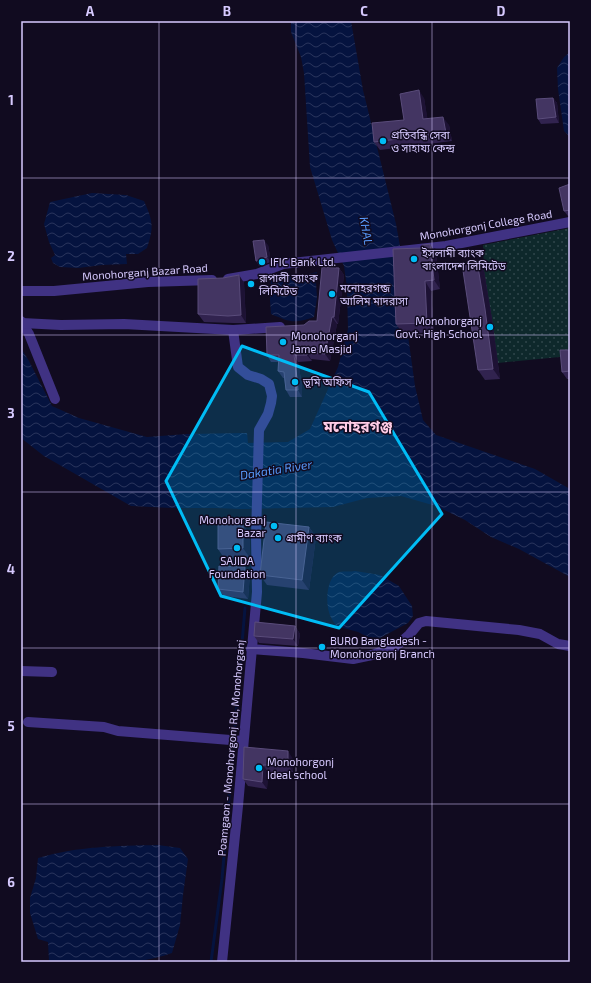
<svg xmlns="http://www.w3.org/2000/svg" width="591" height="983" viewBox="0 0 591 983" font-family="'Exo 2','Noto Sans Bengali',sans-serif">
  <defs>
    <pattern id="green-dots" width="8" height="8" patternUnits="userSpaceOnUse"><rect width="8" height="8" fill="#0e282b"/><path d="M2 2h.1M6 6h.1" fill="none" stroke="#30464b" stroke-width="1.8" stroke-linecap="round"/></pattern>
    <pattern id="water-waves" width="16" height="10" patternUnits="userSpaceOnUse"><rect width="16" height="10" fill="#05133f"/><path d="M0 5q4-4 8 0t8 0" fill="none" stroke="#29345c"/></pattern>
  </defs>
  <rect width="100%" height="100%" fill="#110b20"/>
  <polygon fill="url(#green-dots)" points="570,228 570,356 498,363 484,271 483,245"/>
  <g fill="url(#water-waves)">
    <polygon points="291,21 351,21 363,90 396,224 402,257 405,314 415,386 423,420 436,435 535,469 570,489 570,577 519,549 491,537 465,520 436,506 401,496 367,498 333,507 241,509 217,508 172,508 131,506 44,456 21,438 21,348 29,361 52,406 79,418 147,437 187,434 247,433 248,443 288,442 310,429 338,367 348,329 347,288 344,266 332,240 310,167 304,73 301,57 291,32"/>
    <polygon points="570,52 570,137 564,131 558,89 557,68 564,57"/>
    <path d="M92,193L126,195L144,201C153,221 154,227 147,248L138,254H126L127,264L102,265L78,268L60,267L53,263L51,258L55,255L49,242L44,224L50,202Z"/>
    <path d="M317,272L316,282L317,298L314,317C293,324 290,322 271,314L270,300L271,278L275,276L296,277Z"/>
    <path d="M355,571L380,575L399,586L412,606L413,616L408,623L380,638L368,637L358,632L336,626C334,622 330,617 329,612C326,601 326,578 339,572C344,571 350,572 355,571Z"/>
    <path d="M158,845L180,848L188,859L183,895L180,925L172,953C134,967 90,962 50,962L49,961L48,942L38,939L30,913V898L36,878L38,858C79,846 116,846 158,845Z"/>
  </g>
  <g fill="none" stroke-linecap="round" stroke-linejoin="round">
    <polyline stroke="#05133f" stroke-width="3" points="211,962 222,879 245,608"/>
    <g stroke="#403283" stroke-width="10">
      <polyline points="21,321 29,334 55,399"/>
      <polyline points="22,323 61,325 124,324 233,330 280,327"/>
      <polyline points="251,649 303,653 353,659 372,655 395,647 409,635 419,623 426,621 519,630 540,634 558,644 570,646"/>
      <polyline points="21,671 52,672"/>
      <polyline points="28,722 104,727 118,731 243,741"/>
      <polyline points="222,962 238,806 257,592 256,536 259,430 268,414 271,403 272,396 269,384 261,379 248,375 238,367 233,330"/>
    </g>
    <g stroke="#403283" stroke-width="10">
      <polyline points="228,279 257,274 283,264 446,246 570,222"/>
      <polyline points="21,291 54,291 148,282 212,280"/>
    </g>
  </g>
  <g fill="#31234f">
    <polygon points="424,98 427,118 449,125 452,141 380,150 374,142 404,120"/>
    <polygon points="553,98 557,103 559,123 541,124 538,119"/>
    <polygon points="570,184 570,215 568,216 564,211"/>
    <polygon points="268,245 271,262 259,266 256,261"/>
    <polygon points="436,254 440,289 431,291 434,332 403,334 396,324"/>
    <polygon points="477,261 484,271 492,319 500,379 485,380 478,370"/>
    <polygon points="339,268 344,275 338,324 337,324 330,361 311,359 312,361 298,362 302,385 302,397 290,397 286,390 284,378 283,378 278,371 278,362 271,362 267,355 304,325 317,321"/>
    <polygon points="239,275 244,283 246,323 233,323 204,322 198,314 223,278"/>
    <polygon points="570,350 570,379 567,379 562,372"/>
    <polygon points="243,525 250,534 250,558 224,558 218,549"/>
    <polygon points="309,527 316,537 309,590 267,585 260,575"/>
    <polygon points="250,574 248,599 224,596 218,589"/>
    <polygon points="295,626 300,634 298,646 259,643 254,636"/>
    <polygon points="244,747 293,759 293,772 268,772 267,789 248,786 243,779"/>
  </g>
  <g fill="#1d1234">
    <polygon points="419,90 424,98 429,127 423,119"/>
    <polygon points="553,98 557,103 559,123 556,117"/>
    <polygon points="443,117 449,125 452,141 446,133"/>
    <polygon points="264,240 268,245 271,262 267,257"/>
    <polygon points="430,244 436,254 440,289 434,280"/>
    <polygon points="477,261 484,271 492,319 500,379 493,369"/>
    <polygon points="339,268 344,275 338,324 334,317"/>
    <polygon points="239,275 244,283 246,323 241,315"/>
    <polygon points="425,281 431,291 434,332 427,323"/>
    <polygon points="332,317 337,324 330,361 325,354"/>
    <polygon points="307,352 311,359 312,361 307,355"/>
    <polygon points="294,355 298,362 302,385 302,397 298,390"/>
    <polygon points="243,525 250,534 250,558 243,548"/>
    <polygon points="309,527 316,537 309,590 302,580"/>
    <polygon points="245,567 250,574 248,599 243,592"/>
    <polygon points="295,626 300,634 298,646 293,639"/>
    <polygon points="288,751 293,759 293,772 288,765"/>
    <polygon points="263,765 268,772 267,789 262,782"/>
  </g>
  <g fill="#433562" stroke="#5a4c7b">
    <polygon points="419,90 423,119 443,117 446,133 374,142 372,123 404,120 400,94"/>
    <polygon points="553,98 556,117 538,119 536,99"/>
    <polygon points="570,184 570,210 564,211 559,188"/>
    <polygon points="264,240 267,257 256,261 253,241"/>
    <polygon points="430,244 434,280 425,281 427,323 396,324 393,249 422,248 422,245"/>
    <polygon points="477,261 485,309 493,369 478,370 462,264"/>
    <polygon points="322,267 339,268 334,317 332,317 325,354 307,352 307,355 294,355 297,378 298,390 286,390 284,372 278,371 279,355 267,355 266,327 304,325 309,321 317,321"/>
    <polygon points="239,275 241,315 228,316 198,314 198,279 223,278"/>
    <polygon points="560,350 570,350 570,371 562,372"/>
    <polygon points="266,522 309,527 302,580 260,575"/>
    <polygon points="218,524 243,525 243,548 218,549"/>
    <polygon points="219,566 245,567 243,592 218,589"/>
    <polygon points="255,622 295,626 293,639 254,636"/>
    <polygon points="244,747 288,751 288,765 263,765 262,782 243,779"/>
  </g>
  <path fill="#00bcf5" fill-opacity="0.2" stroke="#00bcf5" stroke-width="3" stroke-linejoin="round" d="M242,346L369,392L442,514L339,628L221,596L166,481Z"/>
  <path fill="none" stroke="#d7caff" stroke-width="1" stroke-opacity="0.55" d="M159,21V962M296,21V962M432,21V962M21,178H570M21,335H570M21,492H570M21,648H570M21,804H570"/>
  <g fill="#00bcf5" stroke="#110b20" stroke-width="1.5">
    <circle cx="383" cy="141" r="4"/>
    <circle cx="414" cy="259" r="4"/>
    <circle cx="262" cy="262" r="4"/>
    <circle cx="251" cy="284" r="4"/>
    <circle cx="332" cy="294" r="4"/>
    <circle cx="490" cy="327" r="4"/>
    <circle cx="283" cy="342" r="4"/>
    <circle cx="295" cy="382" r="4"/>
    <circle cx="274" cy="526" r="4"/>
    <circle cx="278" cy="538" r="4"/>
    <circle cx="237" cy="548" r="4"/>
    <circle cx="322" cy="647" r="4"/>
    <circle cx="259" cy="768" r="4"/>
  </g>
  <g text-anchor="middle" stroke-width="3" stroke-linejoin="round" paint-order="stroke">
    <g font-size="11" fill="#d7caff" stroke="#110b20" text-anchor="start">
      <text x="391" y="139">প্রতিবন্ধি সেবা<tspan x="391" dy="13">ও সাহায্য কেন্দ্র</tspan></text>
      <text x="422" y="257">ইসলামী ব্যাংক<tspan x="422" dy="13">বাংলাদেশ লিমিটেড</tspan></text>
      <text x="270" y="266">IFIC Bank Ltd.</text>
      <text x="259" y="282">রূপালী ব্যাংক<tspan x="259" dy="13">লিমিটেড</tspan></text>
      <text x="340" y="292">মনোহরগন্জ<tspan x="340" dy="13">আলিম মাদরাসা</tspan></text>
      <text x="482" y="325" text-anchor="end">Monohorganj<tspan x="482" dy="13">Govt. High School</tspan></text>
      <text x="291" y="340">Monohorganj<tspan x="291" dy="13">Jame Masjid</tspan></text>
      <text x="303" y="386">ভূমি অফিস</text>
      <text x="266" y="524" text-anchor="end">Monohorganj<tspan x="266" dy="13">Bazar</tspan></text>
      <text x="286" y="542">গ্রামীণ ব্যাংক</text>
      <text x="237" y="565" text-anchor="middle">SAJIDA<tspan x="237" dy="13">Foundation</tspan></text>
      <text x="330" y="645">BURO Bangladesh -<tspan x="330" dy="13">Monohorgonj Branch</tspan></text>
      <text x="267" y="766">Monohorgonj<tspan x="267" dy="13">Ideal school</tspan></text>
    </g>
    <g font-size="11" fill="#d7caff" stroke="#110b20">
      <text transform="translate(486 225) rotate(-10)" y="4">Monohorgonj College Road</text>
      <text transform="translate(145 272) rotate(-4)" y="4">Monohorganj Bazar Road</text>
      <text transform="translate(231 748) rotate(-85)" y="4">Poamgaon - Monohorgonj Rd, Monohorganj</text>
    </g>
    <g font-size="12" font-style="italic" fill="#589cff" stroke="#110b20">
      <text transform="translate(366 231) rotate(80)" y="4">KHAL</text>
      <text transform="translate(276 470) rotate(-9)" y="4">Dakatia River</text>
    </g>
    <g font-size="15" font-weight="bold" fill="#ffcce6" stroke="#110b20">
      <text x="358" y="432">মনোহরগঞ্জ</text>
    </g>
  </g>
  <rect width="591" height="983" fill="none" stroke="#110b20" stroke-width="44"/>
  <rect x="22" y="22" width="547" height="939" fill="none" stroke="#d7caff" stroke-width="1.5"/>
  <g font-size="13" text-anchor="middle" font-weight="bold" fill="#d7caff">
    <text x="90" y="16">A</text>
    <text x="227" y="16">B</text>
    <text x="364" y="16">C</text>
    <text x="501" y="16">D</text>
    <text x="11" y="105">1</text>
    <text x="11" y="261">2</text>
    <text x="11" y="418">3</text>
    <text x="11" y="574">4</text>
    <text x="11" y="731">5</text>
    <text x="11" y="887">6</text>
  </g>
</svg>
